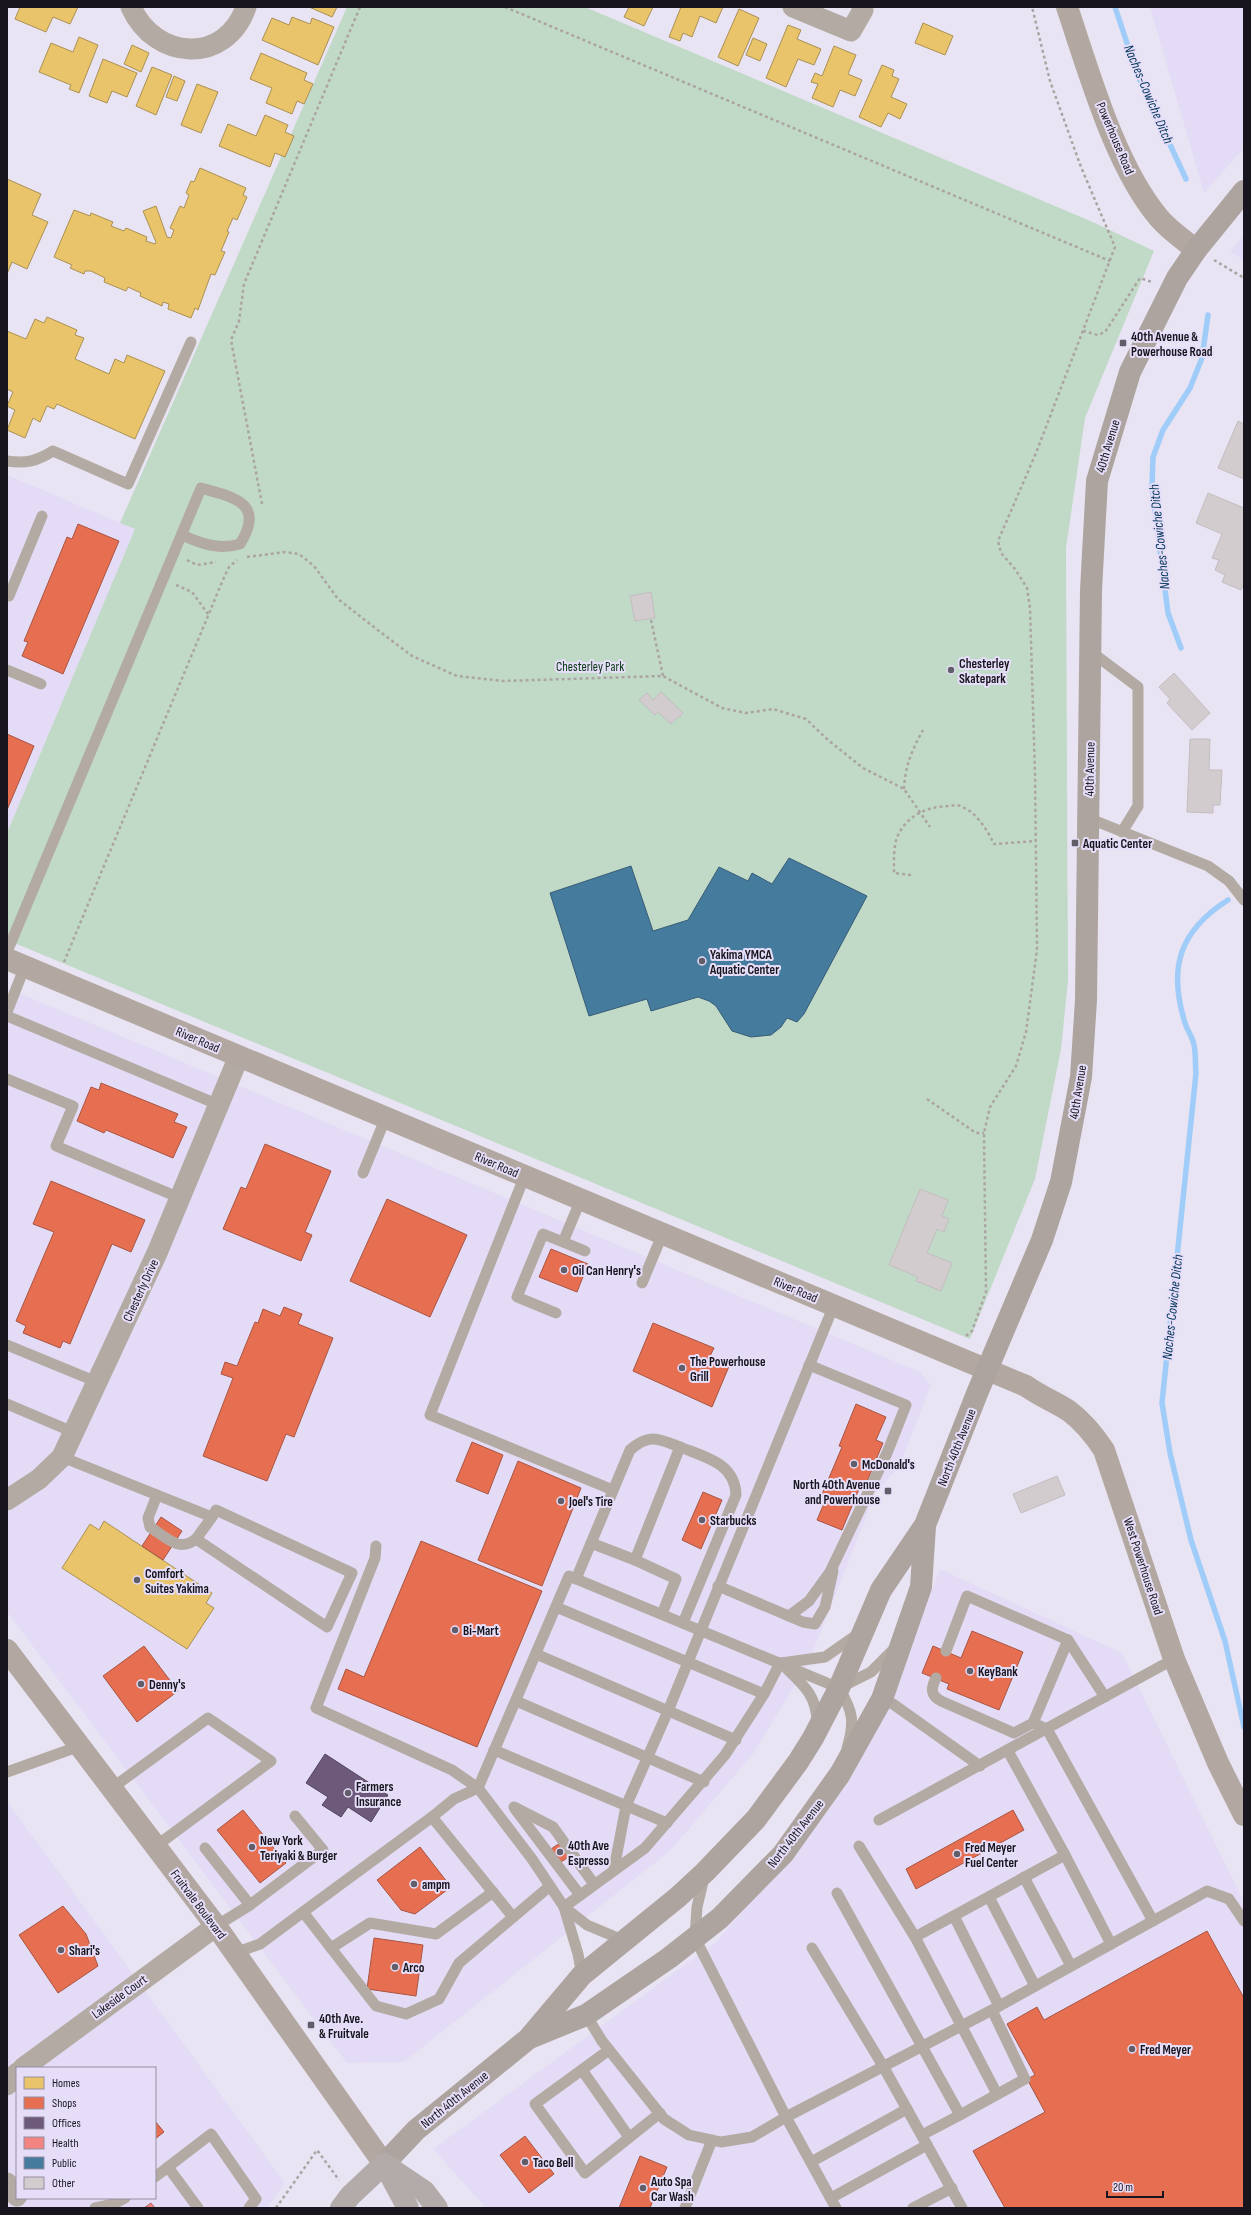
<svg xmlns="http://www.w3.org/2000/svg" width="1251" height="2215" viewBox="0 0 1251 2215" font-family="'Sofia Sans Condensed',sans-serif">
  <rect width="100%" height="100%" fill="#e9e4f3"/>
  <g fill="#e4dcf6" fill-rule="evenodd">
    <polygon points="1150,7 1244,7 1244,148 1204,193"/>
    <polygon points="1244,235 1244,260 1230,252"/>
    <polygon points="7,475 135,529 7,833"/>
    <polygon points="7,988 920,1372 931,1385 899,1467 876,1492 808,1664 753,1754 670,1851 404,2062 347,2063 7,1612"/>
    <polygon points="940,1569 1122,1653 1244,1902 1244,2208 486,2208 433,2149 716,1942 812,1830 888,1707"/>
    <path d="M7,1801L285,2183L267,2208H7ZM17,2068H155V2198H17Z"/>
  </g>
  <polygon fill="#c1dac7" points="347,7 585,7 1095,223 1154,251 1085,418 1066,548 1068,981 1061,1049 1035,1179 970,1339 7,940 7,833 135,529 120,523"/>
  <g fill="#e9c46a" stroke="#aa9053">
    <polygon points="20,7 78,7 70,24 53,17 46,32 15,19"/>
    <polygon points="309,7 337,7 332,17"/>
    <polygon points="629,7 653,7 644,26 624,17"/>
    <polygon points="681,7 723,7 716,23 700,16 692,37 683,33 680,41 669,37"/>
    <polygon points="739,9 759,18 738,66 718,57"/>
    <polygon points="292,17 310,24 312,18 334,27 318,65 262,40 272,18 289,25"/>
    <polygon points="923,23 953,36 945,55 915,43"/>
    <polygon points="788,25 801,30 797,39 821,49 814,65 798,59 786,87 766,78"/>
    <polygon points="79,37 98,45 79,93 69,89 71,85 39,72 51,43 73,52"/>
    <polygon points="753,38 767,44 760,61 746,55"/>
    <polygon points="132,45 149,53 141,72 124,64"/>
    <polygon points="834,46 856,55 848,74 862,80 855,96 840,90 833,107 812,98 818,84 811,82 815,73 822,76"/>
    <polygon points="261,53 307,73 304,80 313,84 304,104 297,101 292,114 266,103 272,88 250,79"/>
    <polygon points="103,59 137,73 127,97 112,91 107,103 89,96"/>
    <polygon points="882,65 894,70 892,76 899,79 891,97 907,104 900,119 888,113 881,127 859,117"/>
    <polygon points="152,67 172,75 156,115 136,106"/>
    <polygon points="174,76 185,81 177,101 166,97"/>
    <polygon points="197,84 218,92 201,133 181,125"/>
    <polygon points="265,115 288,125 285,132 294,136 285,157 275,153 270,167 219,146 228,124 256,136"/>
    <polygon points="200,168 246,188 243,195 247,197 237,220 233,218 227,231 229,232 221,251 225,252 215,275 211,274 198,310 195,308 191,318 168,309 169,304 163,302 162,306 140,296 141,293 128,287 126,291 104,282 105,278 91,271 85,271 84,274 70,268 72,265 54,257 74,210 90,216 91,213 113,222 111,226 124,231 126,228 147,237 146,241 155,244 156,242 143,211 156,206 167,237 171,238 174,230 170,228 180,206 184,208 189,195 186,193 191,181 194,182"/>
    <polygon points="7,179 41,194 32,215 48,222 27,269 12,262 7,274"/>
    <polygon points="47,317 77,330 75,335 84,338 75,359 109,374 115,359 124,363 127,355 165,371 135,439 57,404 54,409 47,406 40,422 33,418 25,438 7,430 15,410 7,406 13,392 7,389 7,331 26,339 35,319 44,323"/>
    <polygon points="104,1521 212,1593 206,1603 214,1608 187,1649 62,1568 90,1524 99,1530"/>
  </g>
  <g fill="#e76f51" stroke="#a95442">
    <polygon points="78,524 119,541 63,674 22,656 28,642 24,641 67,537 72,539"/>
    <polygon points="7,734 34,746 7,810"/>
    <polygon points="101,1083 178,1114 174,1122 187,1127 173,1158 106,1130 104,1133 77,1121 91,1087 99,1090"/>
    <polygon points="265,1144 331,1171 305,1232 312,1235 301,1261 223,1229 241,1187 246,1189"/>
    <polygon points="51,1181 145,1220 131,1252 112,1244 70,1344 63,1341 60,1348 23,1333 26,1326 16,1321 54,1232 33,1224"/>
    <polygon points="387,1199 467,1235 430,1317 350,1281"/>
    <polygon points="551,1249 588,1264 577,1292 539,1277"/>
    <polygon points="284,1307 302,1314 298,1324 333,1338 294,1437 286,1434 267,1481 203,1456 233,1378 221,1374 225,1362 237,1366 255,1322 258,1323 263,1309 280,1316"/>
    <polygon points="653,1323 714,1348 710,1356 730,1364 712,1407 633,1371"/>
    <polygon points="856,1404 886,1417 876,1440 883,1443 866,1484 862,1482 842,1530 817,1520 825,1501 820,1499 842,1447 839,1446"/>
    <polygon points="472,1442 503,1455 488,1494 456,1481"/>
    <polygon points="518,1461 581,1488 542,1586 478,1560"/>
    <polygon points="703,1492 722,1500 701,1549 682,1540"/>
    <polygon points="161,1517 182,1531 163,1560 142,1546"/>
    <polygon points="421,1541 542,1591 477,1747 338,1689 346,1669 364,1677"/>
    <polygon points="972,1631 1023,1652 999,1710 947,1689 949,1684 922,1673 933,1646 961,1658"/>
    <polygon points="144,1646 178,1691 137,1722 103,1676"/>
    <polygon points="243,1810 286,1863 260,1883 217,1830"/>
    <polygon points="1013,1810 1024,1830 916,1889 906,1869"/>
    <polygon points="560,1843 570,1856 561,1862 551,1849"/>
    <polygon points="420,1847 451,1887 415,1914 401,1910 377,1880"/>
    <polygon points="63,1906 86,1934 98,1966 58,1993 19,1935"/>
    <polygon points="1207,1931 1244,1998 1244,2208 1005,2208 973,2151 1045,2112 1027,2079 1035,2075 1007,2024 1037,2007 1044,2020"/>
    <polygon points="374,1938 423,1945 416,1996 367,1989"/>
    <polygon points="155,2121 164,2132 155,2139"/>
    <polygon points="525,2136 554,2174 529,2193 500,2155"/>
    <polygon points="640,2156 667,2167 650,2208 619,2208"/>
  </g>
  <polygon fill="#6d597a" stroke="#54455e" points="325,1754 388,1795 371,1822 348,1807 341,1817 322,1805 328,1797 306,1783"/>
  <polygon fill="#f28482" stroke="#b16364" points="151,2203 155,2208 144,2208"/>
  <polygon fill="#457b9d" stroke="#385c77" points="789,858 867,896 804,1014 797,1022 787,1018 781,1027 771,1035 751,1037 732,1031 716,1006 709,1001 698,997 651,1011 647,999 589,1016 550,893 631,866 653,931 688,920 719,867 748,881 752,873 772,884"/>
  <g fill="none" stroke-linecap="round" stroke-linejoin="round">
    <g stroke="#a0ccf9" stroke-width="5.5">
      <polyline points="1115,7 1138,76 1186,179"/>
      <polyline points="1181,648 1168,613 1152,487 1153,457 1163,430 1190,388 1202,358 1208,315"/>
      <path d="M1228,900C1179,931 1168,968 1185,1023C1187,1030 1193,1038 1194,1045C1196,1054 1195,1064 1196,1073L1162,1403L1170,1453L1191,1540L1225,1641L1244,1727"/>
    </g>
  </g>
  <g fill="#d2cccf" stroke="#c3bdc0">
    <polygon points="1238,421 1244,424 1244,479 1218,468"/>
    <polygon points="1208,493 1244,508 1244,583 1241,590 1222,582 1225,575 1215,570 1219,560 1212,558 1222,534 1196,523"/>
    <polygon points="651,592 655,618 635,621 630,596"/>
    <polygon points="1174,673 1210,713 1192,730 1167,703 1170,699 1159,687"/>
    <polygon points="661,692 683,713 671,724 658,712 655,715 639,700 647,693 653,700"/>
    <polygon points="1190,739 1210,739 1209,770 1222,770 1220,805 1213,805 1213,813 1187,812"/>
    <polygon points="920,1189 948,1200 942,1216 949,1219 944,1232 937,1229 927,1253 952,1263 941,1291 916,1281 918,1277 889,1265"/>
    <polygon points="1057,1476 1065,1495 1021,1513 1013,1494"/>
  </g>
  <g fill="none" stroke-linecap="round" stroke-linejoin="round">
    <g stroke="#aba4a3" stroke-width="2.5" stroke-dasharray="3 3" stroke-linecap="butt">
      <polyline points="505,7 1110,261"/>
      <polyline points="1214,260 1244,278"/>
      <polyline points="1083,331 1098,335 1105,332 1140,278 1152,282"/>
      <polyline points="262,504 231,340 239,321 244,284 360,7"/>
      <polyline points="247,557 285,552 299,554 314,566 338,599 379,631 412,656 457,676 503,681 663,676 722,708 746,713 773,709 806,719 828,740 863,768 904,789 930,827"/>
      <polyline points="187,560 197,565 216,562"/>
      <polyline points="176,585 192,592 208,614"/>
      <polyline points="651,620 663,676"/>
      <path d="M904,789C905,766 912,750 923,730"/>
      <path d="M911,875L894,873C894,860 893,844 899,833C910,814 927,807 948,806C952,806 957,804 960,806C977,812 987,830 994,844L1036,841"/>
      <polyline points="64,962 225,575 229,567 237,560"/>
      <polyline points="927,1099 976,1133 984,1133"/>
      <polyline points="966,1336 972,1331 986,1292 984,1133 990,1107 1016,1066 1026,1032 1037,950 1035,774 1030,608 1027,588 1015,569 1001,553 998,541 1036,453 1115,247 1081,167 1050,81 1032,7"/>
      <polyline points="276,2208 317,2150 339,2180"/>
    </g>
    <g stroke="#b3aba3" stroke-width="11">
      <path d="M7,461C26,464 37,461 53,451L128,484L191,342"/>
      <polyline points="7,595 9,596 42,516"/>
      <polyline points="1090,651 1138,687 1138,806 1122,832"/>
      <polyline points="7,670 41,684"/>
      <polyline points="1088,818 1208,866 1229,881 1244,900"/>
      <path d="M7,952L201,488C233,497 266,503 240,544C218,550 202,544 182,535"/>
      <polyline points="7,1012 25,966"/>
      <polyline points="7,1016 219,1105"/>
      <polyline points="7,1079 73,1106 56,1146 180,1198"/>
      <polyline points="363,1173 386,1117"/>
      <polyline points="525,1175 430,1415 613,1490"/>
      <polyline points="563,1242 585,1251"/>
      <polyline points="642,1283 663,1233"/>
      <polyline points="556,1313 517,1297 543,1234 563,1242 581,1199"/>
      <polyline points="7,1345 97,1382"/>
      <polyline points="7,1404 73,1432"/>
      <path d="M680,1447C705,1457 735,1463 736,1495L683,1623"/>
      <polyline points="62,1457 212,1517 196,1539 327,1627 352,1573 216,1510 212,1517"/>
      <path d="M157,1495L148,1518L150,1527C166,1537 179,1553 196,1539"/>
      <polyline points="591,1543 635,1560"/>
      <polyline points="376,1546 375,1558 316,1708 452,1770 478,1788 454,1799 432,1817"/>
      <path d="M576,1579L630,1450C650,1433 658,1439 680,1447L635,1560L676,1579L662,1614"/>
      <polyline points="718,1586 803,1622 815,1624 825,1607 833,1571"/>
      <polyline points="556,1607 764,1694"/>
      <polyline points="789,1616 809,1601 830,1572 887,1453 906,1405 809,1365"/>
      <polyline points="1068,1640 1105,1697"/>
      <polyline points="946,1651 967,1596 1068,1640 1033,1723 1047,1729 1153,1921"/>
      <polyline points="536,1654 736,1740"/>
      <polyline points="781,1663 825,1657 858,1634"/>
      <path d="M787,1669C805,1686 817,1697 817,1723"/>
      <path d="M936,1678C931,1688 930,1695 941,1701L1014,1733L1033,1723"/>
      <polyline points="841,1687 871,1672 895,1648"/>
      <polyline points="882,1699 893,1704 980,1766"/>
      <polyline points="516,1701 704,1782"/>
      <polyline points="494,1750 667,1823"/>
      <polyline points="1008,1751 1065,1855 1111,1944"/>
      <polyline points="7,1772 80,1746"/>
      <polyline points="112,1788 208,1718 271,1761 156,1846"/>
      <polyline points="514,1807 553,1827 594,1884"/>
      <polyline points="515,1809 580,1895"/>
      <polyline points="879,1820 1174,1659"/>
      <polyline points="859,1846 915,1937 1065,1855"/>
      <polyline points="205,1848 250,1905"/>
      <polyline points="614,1869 626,1806 668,1711 834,1305"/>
      <polyline points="1024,1877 1071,1966"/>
      <polyline points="704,1878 697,1907 695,1938 786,2117 836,2208"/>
      <polyline points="837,1893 960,2115 1025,2079 992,2010"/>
      <polyline points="989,1897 1035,1986"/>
      <polyline points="564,1907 645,1848 725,1755 764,1694 780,1663"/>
      <polyline points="564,1907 587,1925 625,1941"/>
      <polyline points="303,1912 432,1817 513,1917"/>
      <polyline points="954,1916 999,2006"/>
      <polyline points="216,1926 250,1905 323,1850 295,1816"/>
      <polyline points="915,1937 997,2094"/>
      <polyline points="331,1948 370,1923 436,1934 493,1892"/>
      <polyline points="812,1948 883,2066 962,2208"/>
      <polyline points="235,1953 260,1944 303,1912 376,2006 406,2014 439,1999 459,1963 550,1886"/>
      <path d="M582,1975L578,1954L564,1907L532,1859L478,1788L569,1576L839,1688C853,1711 855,1722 847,1748"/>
      <polyline points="586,2015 602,2041 664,2119 689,2135 721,2142 752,2137 786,2117 992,2010 1207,1891 1229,1899 1244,1921"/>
      <polyline points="609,2050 535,2104 585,2173 660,2113"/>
      <polyline points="582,2070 629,2137"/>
      <polyline points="922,2135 960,2115"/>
      <polyline points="811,2162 907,2109"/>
      <polyline points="168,2167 198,2208"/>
      <polyline points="155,2177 211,2134 256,2199 249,2208"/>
      <polyline points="831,2198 927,2145"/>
      <polyline points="95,2208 114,2204 125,2198"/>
      <polyline points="685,2208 712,2140"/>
      <polyline points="913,2208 952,2188"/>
    </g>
    <g stroke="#b3aba3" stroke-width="21">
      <path d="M131,7C155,61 226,65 246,7"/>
      <polyline points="793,7 851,31 863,10 862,7"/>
      <polyline points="7,1500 39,1479 62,1457 157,1253 239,1056"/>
      <polyline points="23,2068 216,1926"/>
      <polyline points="7,2085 17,2073"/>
      <polyline points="7,2183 17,2196"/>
    </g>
    <g stroke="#b2a8a1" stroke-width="22">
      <path d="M1067,7C1089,72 1115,166 1159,218C1169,230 1184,240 1196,250"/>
      <path d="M7,959L1026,1386C1040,1396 1055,1402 1069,1411C1084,1422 1094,1435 1104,1450L1174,1659L1218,1763L1244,1815"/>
      <polyline points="7,1650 216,1926 384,2164"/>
    </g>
    <g stroke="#aea49f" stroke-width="22">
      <polyline points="532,2037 586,2015 669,1958 720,1918 783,1854 840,1774 882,1699 921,1587 925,1526"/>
      <polyline points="384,2164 416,2130 528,2039 582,1975 678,1897 705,1872 756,1819 798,1762 813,1738 839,1688 881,1590 925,1525 978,1391 1042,1240 1061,1182 1081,1077 1086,1000 1091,590 1097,481 1130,372 1177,278 1196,250 1244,191"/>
    </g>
    <g stroke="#b3abaa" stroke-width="22">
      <polyline points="384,2164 424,2191 437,2208"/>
      <polyline points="387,2169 408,2208"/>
      <polyline points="341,2208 350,2196 384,2164"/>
    </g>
  </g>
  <g fill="#615d69" stroke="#e6def9" stroke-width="1.5">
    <rect x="1119" y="339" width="8" height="8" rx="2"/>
    <circle cx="951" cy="670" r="4"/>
    <rect x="1071" y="839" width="8" height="8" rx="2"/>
    <circle cx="702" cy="961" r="4"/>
    <circle cx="564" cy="1270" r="4"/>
    <circle cx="682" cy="1368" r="4"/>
    <circle cx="854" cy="1464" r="4"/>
    <rect x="884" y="1487" width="8" height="8" rx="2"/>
    <circle cx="561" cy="1501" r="4"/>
    <circle cx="702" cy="1520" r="4"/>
    <circle cx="137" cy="1580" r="4"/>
    <circle cx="455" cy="1630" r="4"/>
    <circle cx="970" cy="1671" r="4"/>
    <circle cx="141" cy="1684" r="4"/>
    <circle cx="348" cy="1793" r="4"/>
    <circle cx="252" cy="1847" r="4"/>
    <circle cx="560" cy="1852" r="4"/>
    <circle cx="957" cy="1854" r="4"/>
    <circle cx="414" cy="1884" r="4"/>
    <circle cx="61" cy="1950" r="4"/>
    <circle cx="395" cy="1967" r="4"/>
    <rect x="307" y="2021" width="8" height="8" rx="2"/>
    <circle cx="1132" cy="2049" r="4"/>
    <circle cx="525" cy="2162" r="4"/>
    <circle cx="643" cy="2188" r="4"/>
  </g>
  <g text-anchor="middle" stroke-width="4" stroke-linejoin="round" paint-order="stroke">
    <g font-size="13" fill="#18151e" stroke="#e6def9">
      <text transform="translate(1116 138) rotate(67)" y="5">Powerhouse Road</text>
      <text transform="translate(1107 446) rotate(-73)" y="5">40th Avenue</text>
      <text transform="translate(1089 769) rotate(-89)" y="5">40th Avenue</text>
      <text transform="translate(198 1039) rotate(23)" y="5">River Road</text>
      <text transform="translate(1077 1092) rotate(-81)" y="5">40th Avenue</text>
      <text transform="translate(497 1164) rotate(23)" y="5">River Road</text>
      <text transform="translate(796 1289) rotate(23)" y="5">River Road</text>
      <text transform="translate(140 1290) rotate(-65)" y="5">Chesterly Drive</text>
      <text transform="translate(956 1447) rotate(-68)" y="5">North 40th Avenue</text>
      <text transform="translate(1144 1566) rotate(72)" y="5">West Powerhouse Road</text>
      <text transform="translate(795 1833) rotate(-52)" y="5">North 40th Avenue</text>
      <text transform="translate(199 1904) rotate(53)" y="5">Fruitvale Boulevard</text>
      <text transform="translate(119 1996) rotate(-36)" y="5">Lakeside Court</text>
      <text transform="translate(454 2099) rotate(-39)" y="5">North 40th Avenue</text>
    </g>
    <g font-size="13" font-weight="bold" fill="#18151e" stroke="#e6def9" text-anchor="start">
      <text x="1131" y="341">40th Avenue &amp;<tspan x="1131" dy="15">Powerhouse Road</tspan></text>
      <text x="959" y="668">Chesterley<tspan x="959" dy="15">Skatepark</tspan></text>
      <text x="1083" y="848">Aquatic Center</text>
      <text x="710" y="959">Yakima YMCA<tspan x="710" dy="15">Aquatic Center</tspan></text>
      <text x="572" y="1275">Oil Can Henry's</text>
      <text x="690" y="1366">The Powerhouse<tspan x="690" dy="15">Grill</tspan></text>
      <text x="862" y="1469">McDonald's</text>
      <text x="880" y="1489" text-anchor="end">North 40th Avenue<tspan x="880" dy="15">and Powerhouse</tspan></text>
      <text x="569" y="1506">Joel's Tire</text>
      <text x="710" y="1525">Starbucks</text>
      <text x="145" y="1578">Comfort<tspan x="145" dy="15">Suites Yakima</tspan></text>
      <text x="463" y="1635">Bi-Mart</text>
      <text x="978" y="1676">KeyBank</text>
      <text x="149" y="1689">Denny's</text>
      <text x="356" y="1791">Farmers<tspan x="356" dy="15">Insurance</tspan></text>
      <text x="260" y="1845">New York<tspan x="260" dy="15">Teriyaki &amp; Burger</tspan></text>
      <text x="568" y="1850">40th Ave<tspan x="568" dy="15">Espresso</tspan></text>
      <text x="965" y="1852">Fred Meyer<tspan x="965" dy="15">Fuel Center</tspan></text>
      <text x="422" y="1889">ampm</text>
      <text x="69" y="1955">Shari's</text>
      <text x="403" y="1972">Arco</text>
      <text x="319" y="2023">40th Ave.<tspan x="319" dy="15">&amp; Fruitvale</tspan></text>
      <text x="1140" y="2054">Fred Meyer</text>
      <text x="533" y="2167">Taco Bell</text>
      <text x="651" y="2186">Auto Spa<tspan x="651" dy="15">Car Wash</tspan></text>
    </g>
    <g font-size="13" fill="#063510" stroke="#e6def9">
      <text x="590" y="671">Chesterley Park</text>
    </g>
    <g font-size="14" font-style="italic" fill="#013458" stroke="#e6def9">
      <text transform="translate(1149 94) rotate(67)" y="5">Naches-Cowiche Ditch</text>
      <text transform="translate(1159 537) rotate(-96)" y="5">Naches-Cowiche Ditch</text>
      <text transform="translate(1172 1307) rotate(-84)" y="5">Naches-Cowiche Ditch</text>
    </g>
  </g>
  <rect width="1251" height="2215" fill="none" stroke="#18151e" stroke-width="16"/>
  <rect x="16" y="2067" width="140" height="132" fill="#e6def9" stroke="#948ea1"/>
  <rect x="24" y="2077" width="20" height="12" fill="#e9c46a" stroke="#948ea1"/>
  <text x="52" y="2087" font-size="12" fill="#18151e">Homes</text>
  <rect x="24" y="2097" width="20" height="12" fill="#e76f51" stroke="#948ea1"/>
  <text x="52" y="2107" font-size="12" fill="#18151e">Shops</text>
  <rect x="24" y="2117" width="20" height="12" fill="#6d597a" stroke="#948ea1"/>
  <text x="52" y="2127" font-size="12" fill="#18151e">Offices</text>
  <rect x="24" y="2137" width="20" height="12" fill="#f28482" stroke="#948ea1"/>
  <text x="52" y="2147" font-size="12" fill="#18151e">Health</text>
  <rect x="24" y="2157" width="20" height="12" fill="#457b9d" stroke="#948ea1"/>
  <text x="52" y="2167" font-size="12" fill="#18151e">Public</text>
  <rect x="24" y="2177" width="20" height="12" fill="#d2cccf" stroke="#948ea1"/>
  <text x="52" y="2187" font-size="12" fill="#18151e">Other</text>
  <path d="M1107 2191v6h56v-6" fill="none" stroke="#18151e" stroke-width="2"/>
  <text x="1113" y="2191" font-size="12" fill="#18151e" stroke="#e6def9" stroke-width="3" paint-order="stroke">20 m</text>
</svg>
